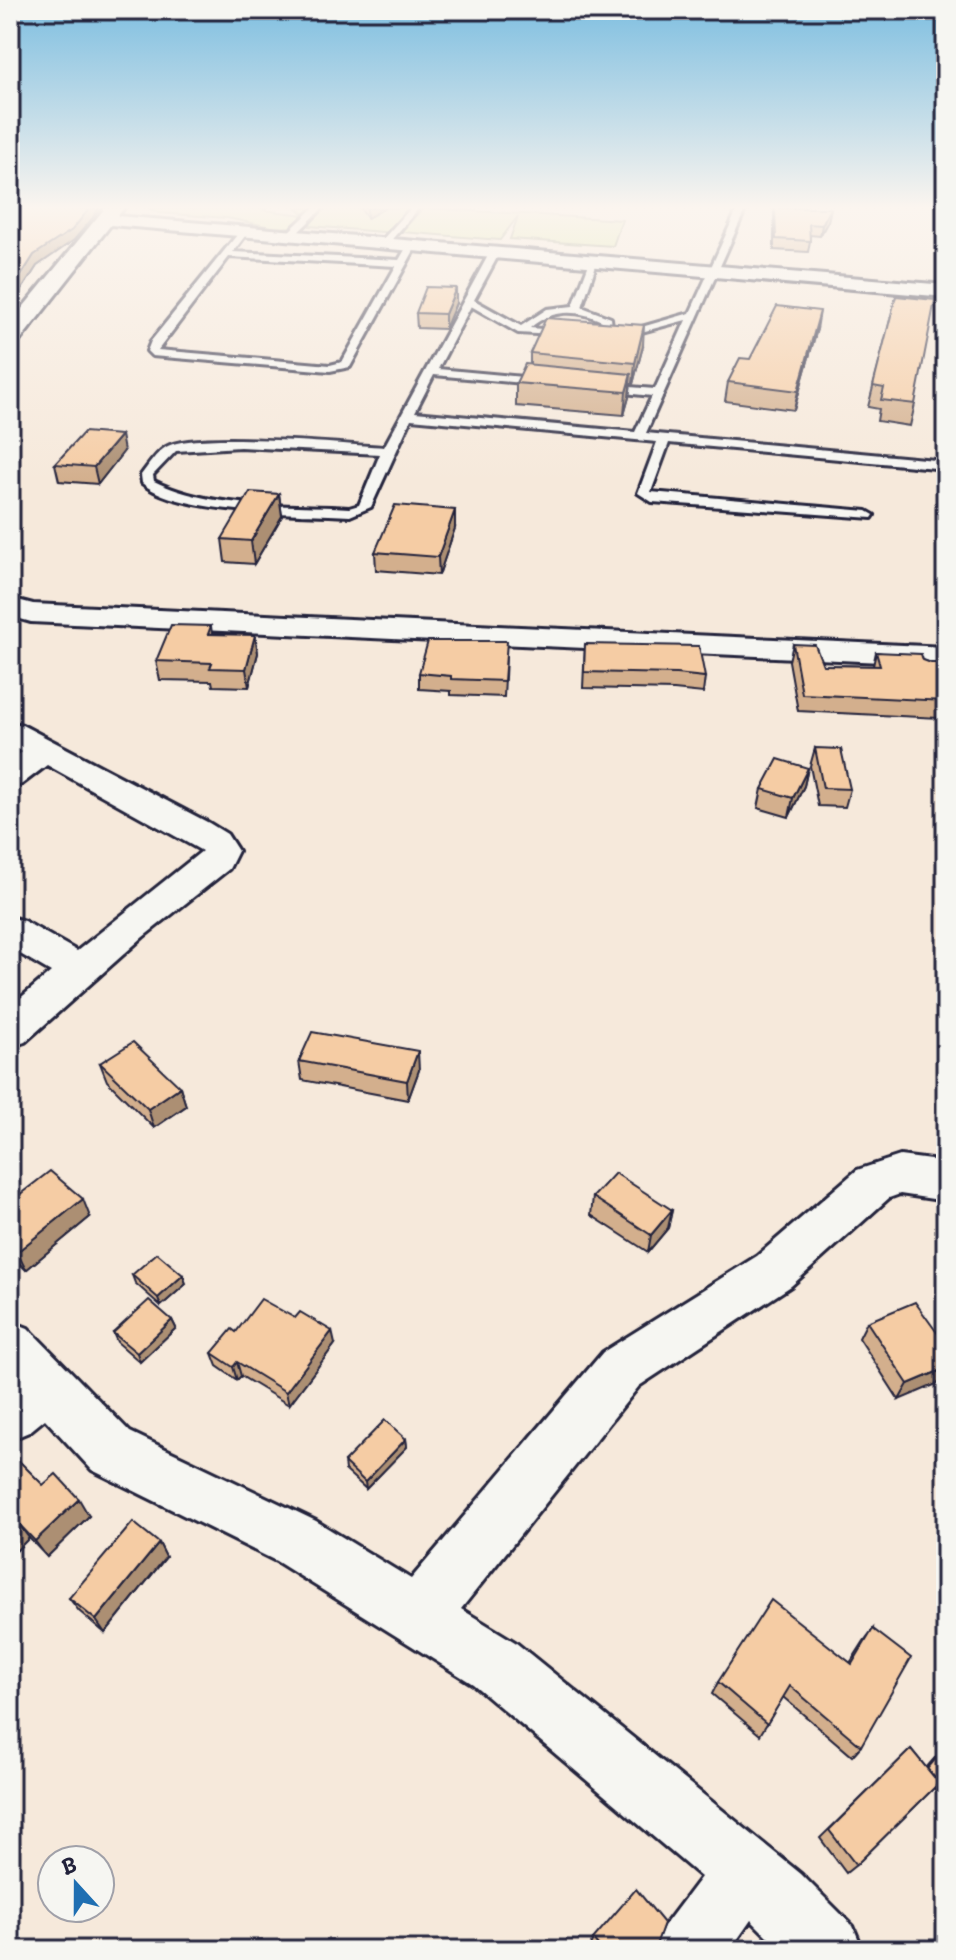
<svg xmlns="http://www.w3.org/2000/svg" width="956" height="1960" viewBox="0 0 956 1960" font-family="Mali,sans-serif">
  <rect width="100%" height="100%" fill="#f6e9db"/>
  <filter id="ink" filterUnits="userSpaceOnUse"><feTurbulence type="fractalNoise" baseFrequency=".0125" numOctaves="2"/><feDisplacementMap in="SourceGraphic" scale="16" xChannelSelector="R" yChannelSelector="G"/><feConvolveMatrix kernelMatrix="1 2 1 2 8 2 1 2 1" color-interpolation-filters="sRGB"/></filter>
  <g filter="url(#ink)">
    <g fill="#d5e79b" stroke="#7c846b" stroke-width="2">
      <polygon points="148,208 266,208 264,210 305,215 297,208 317,208 311,216 306,214 293,227 276,228 227,218 159,213"/>
      <polygon points="319,208 410,208 395,233 310,226"/>
      <polygon points="423,208 622,220 613,246 510,239 518,216 500,240 401,232"/>
    </g>
    <g fill="none" stroke-linecap="round" stroke-linejoin="round">
      <g stroke="#22223b" stroke-width="6">
        <g id="lane">
          <polygon points="314,208 323,208 293,237 287,237 287,233"/>
          <polygon points="411,208 419,208 387,245 381,245 381,241"/>
          <path d="M738,208L745,210L646,433L946,461V469L669,443L651,492L867,511L874,515L872,518L652,502L638,493L657,442L411,419L371,507L350,516C300,513 178,515 142,483L141,475C148,466 156,453 166,447C193,430 344,445 384,447L490,252L495,249L500,252L474,300L521,326L547,309L573,306L590,261L598,259L582,307L611,318L613,336L604,338L602,321C577,309 551,309 530,328L567,331L572,334L571,336L518,333L471,306L438,369L545,379L551,382L545,385L434,375L415,412L635,432L652,396L605,391L599,388L605,385L655,389L686,320L619,338L614,335L690,313ZM240,447L380,454L359,505L349,508C286,504 212,510 154,481L153,475L176,451Z"/>
          <path d="M241,230L248,232L233,252L399,260L409,243L417,245L350,367L330,371L152,356L147,351L151,341ZM229,257L396,266L342,362L330,365L158,350Z"/>
        </g>
      </g>
      <g stroke="#22223b" stroke-width="6">
        <g id="street">
          <polygon points="105,215 946,285 946,297 99,224 96,220"/>
          <polygon points="10,598 33,604 946,647 946,665 31,622 10,616"/>
          <polygon points="10,722 22,725 209,823 227,834 238,851 229,869 143,937 25,1042 10,1047 10,1007 51,972 10,948 10,917 24,921 77,951 202,851 47,765 22,784 10,788 10,761 22,752 10,745"/>
          <polygon points="900,1156 946,1162 946,1201 900,1194 889,1198 791,1286 639,1386 461,1609 515,1642 801,1874 853,1926 863,1950 781,1950 751,1920 730,1950 654,1950 664,1926 701,1877 473,1684 276,1561 92,1470 45,1419 29,1432 10,1440 10,1321 28,1328 130,1432 316,1521 411,1579 603,1352 757,1256 857,1170"/>
        </g>
      </g>
      <g stroke="#22223b" stroke-width="6">
        <polygon id="secondary" points="105,208 124,208 18,343 10,345 10,323"/>
      </g>
      <use href="#lane" fill="#f6f6f2" fill-rule="evenodd"/>
      <use href="#street" fill="#f6f6f2" fill-rule="evenodd"/>
      <use href="#secondary" fill="#f6f6f2" fill-rule="evenodd"/>
    </g>
    <g fill="#d3af8d" stroke="#22223b" stroke-width="2">
      <polygon points="10,208 99,208 92,219 74,240 37,266 19,294 10,294"/>
      <polygon points="360,208 385,208 367,218"/>
      <polygon points="774,208 831,208 828,221 820,236 810,235 810,241 808,252 774,250"/>
      <polygon points="896,296 915,404 910,426 877,421 879,409 868,407"/>
      <polygon points="456,303 445,329 417,328 416,313"/>
      <polygon points="817,329 794,410 725,401 728,382 750,359"/>
      <polygon points="643,346 633,384 631,384 629,397 624,415 516,406 516,383 530,364 530,353"/>
      <polygon points="124,451 98,484 59,481 55,464"/>
      <polygon points="279,494 282,516 254,564 225,562 222,539"/>
      <polygon points="455,528 439,575 376,570 375,552"/>
      <polygon points="211,626 212,634 255,635 258,653 249,687 213,686 212,681 160,680 156,661"/>
      <polygon points="585,644 705,677 703,693 674,690 583,688"/>
      <polygon points="793,644 823,665 873,666 876,652 923,660 931,663 946,663 946,707 943,707 940,718 798,711 789,661"/>
      <polygon points="506,657 504,697 451,695 451,691 419,689 419,673"/>
      <polygon points="815,748 850,789 845,807 818,806 810,766"/>
      <polygon points="808,768 804,786 789,817 758,808 762,789"/>
      <polygon points="299,1061 419,1070 408,1100 302,1080"/>
      <polygon points="100,1063 180,1087 186,1106 154,1128 107,1081"/>
      <polygon points="593,1197 672,1210 668,1228 648,1252 591,1215"/>
      <polygon points="10,1202 90,1217 26,1270 10,1255"/>
      <polygon points="132,1275 183,1275 186,1284 161,1306 135,1283"/>
      <polygon points="172,1320 176,1328 140,1362 117,1342 113,1333"/>
      <polygon points="867,1322 946,1345 899,1400 859,1338"/>
      <polygon points="236,1332 335,1344 289,1405 241,1376 237,1380 217,1366 212,1353"/>
      <polygon points="406,1439 407,1447 366,1489 345,1470 344,1462"/>
      <polygon points="10,1452 43,1485 89,1516 47,1557 29,1538 10,1557"/>
      <polygon points="159,1543 166,1557 105,1633 79,1611 69,1598"/>
      <polygon points="873,1629 861,1746 852,1756 783,1697 760,1735 712,1694 718,1682 850,1663 864,1641"/>
      <polygon points="946,1745 946,1801 934,1788 856,1865 846,1873 820,1838 911,1749 926,1768"/>
      <polygon points="593,1939 656,1945 662,1950 594,1950 590,1945"/>
    </g>
    <g fill="#ac8f73" stroke="#22223b" stroke-width="2">
      <polygon points="90,208 99,208 92,219 74,240 37,266 19,294 17,282 34,255"/>
      <polygon points="367,208 385,208 367,218"/>
      <polygon points="830,208 831,208 828,221 820,236 822,225"/>
      <polygon points="456,288 456,303 445,329 445,314"/>
      <polygon points="820,311 817,329 794,410 798,391"/>
      <polygon points="644,325 643,346 633,384 635,363"/>
      <polygon points="631,374 629,397 624,415 626,392"/>
      <polygon points="121,435 124,451 98,484 94,467"/>
      <polygon points="279,494 282,516 254,564 251,541"/>
      <polygon points="455,510 455,528 439,575 438,557"/>
      <polygon points="255,635 258,653 249,687 246,669"/>
      <polygon points="808,768 804,786 789,817 793,798"/>
      <polygon points="418,1051 419,1070 408,1100 407,1081"/>
      <polygon points="180,1087 186,1106 154,1128 148,1109"/>
      <polygon points="83,1199 90,1217 26,1270 17,1252"/>
      <polygon points="672,1210 668,1228 648,1252 651,1235"/>
      <polygon points="183,1275 186,1284 161,1306 158,1298"/>
      <polygon points="172,1320 176,1328 140,1362 137,1353"/>
      <polygon points="332,1331 335,1344 289,1405 286,1392"/>
      <polygon points="237,1362 241,1376 237,1380 233,1367"/>
      <polygon points="946,1368 946,1380 899,1400 908,1384"/>
      <polygon points="406,1439 407,1447 366,1489 365,1482"/>
      <polygon points="79,1499 89,1516 47,1557 35,1541"/>
      <polygon points="17,1522 29,1538 10,1557 10,1528"/>
      <polygon points="159,1543 166,1557 105,1633 96,1620"/>
    </g>
    <g fill="#f5cca4" stroke="#22223b" stroke-width="2">
      <polygon points="10,208 90,208 72,230 34,255 17,282 10,282"/>
      <polygon points="775,208 830,208 822,225 809,224 810,241 776,239"/>
      <polygon points="426,287 456,288 445,314 416,313"/>
      <polygon points="896,296 935,300 915,404 881,400 884,388 873,386"/>
      <polygon points="777,306 820,311 798,391 728,382 740,358 750,359"/>
      <polygon points="546,318 644,325 635,363 530,353"/>
      <polygon points="525,364 631,374 626,392 516,383"/>
      <polygon points="84,432 121,435 94,467 55,464"/>
      <polygon points="250,492 279,494 251,541 222,539"/>
      <polygon points="395,505 455,510 438,557 375,552"/>
      <polygon points="171,625 211,626 208,634 255,635 246,669 210,668 212,663 156,661"/>
      <polygon points="428,641 507,641 504,681 451,679 451,676 419,673"/>
      <polygon points="585,644 699,646 705,677 676,674 584,672"/>
      <polygon points="793,644 815,645 823,665 880,666 876,652 921,654 923,660 931,663 946,663 946,690 941,690 945,701 802,694"/>
      <polygon points="815,748 841,749 850,789 823,788"/>
      <polygon points="778,759 808,768 793,798 762,789"/>
      <polygon points="312,1032 418,1051 407,1081 299,1061"/>
      <polygon points="133,1042 180,1087 148,1109 100,1063"/>
      <polygon points="50,1171 83,1199 17,1252 10,1246 10,1202"/>
      <polygon points="615,1173 672,1210 651,1235 593,1197"/>
      <polygon points="157,1253 183,1275 158,1298 132,1275"/>
      <polygon points="261,1299 295,1318 300,1312 332,1331 286,1392 237,1362 233,1367 212,1353 232,1329 236,1332"/>
      <polygon points="149,1300 172,1320 137,1353 113,1333"/>
      <polygon points="915,1302 946,1345 946,1368 908,1384 867,1322"/>
      <polygon points="385,1420 406,1439 365,1482 344,1462"/>
      <polygon points="10,1452 43,1485 56,1474 79,1499 35,1541 17,1522 10,1528"/>
      <polygon points="133,1522 159,1543 96,1620 69,1598"/>
      <polygon points="771,1600 852,1664 873,1629 911,1658 861,1746 790,1686 767,1724 718,1682"/>
      <polygon points="946,1747 946,1790 927,1769"/>
      <polygon points="911,1749 939,1783 856,1865 829,1830"/>
      <polygon points="636,1889 664,1923 656,1945 664,1947 662,1950 602,1950 593,1939"/>
    </g>
  </g>
  <linearGradient id="sky" x2="0" y2="1"><stop stop-color="#7dbee0"/><stop offset="0.43" stop-color="#fbf5ef"/><stop offset="1" stop-color="#fbf5ef" stop-opacity="0"/></linearGradient>
  <rect width="956" height="482" fill="url(#sky)"/>
  <rect width="956" height="1960" fill="none" stroke="#f6f6f2" stroke-width="40"/>
  <rect x="20" y="20" width="916" height="1920" fill="none" stroke="#22223b" stroke-width="3" filter="url(#ink)"/>
  <g transform="translate(76 1884) rotate(339)"><circle r="38" fill="#f6f6f2" stroke="#a1a1a9" stroke-width="2"/>
  <path d="M0-6L14 30L0 20L-14 30Z" fill="#1f6fb2"/>
  <text y="-12" font-size="22" font-weight="bold" text-anchor="middle" fill="#22223b">B</text>
  </g>
</svg>
